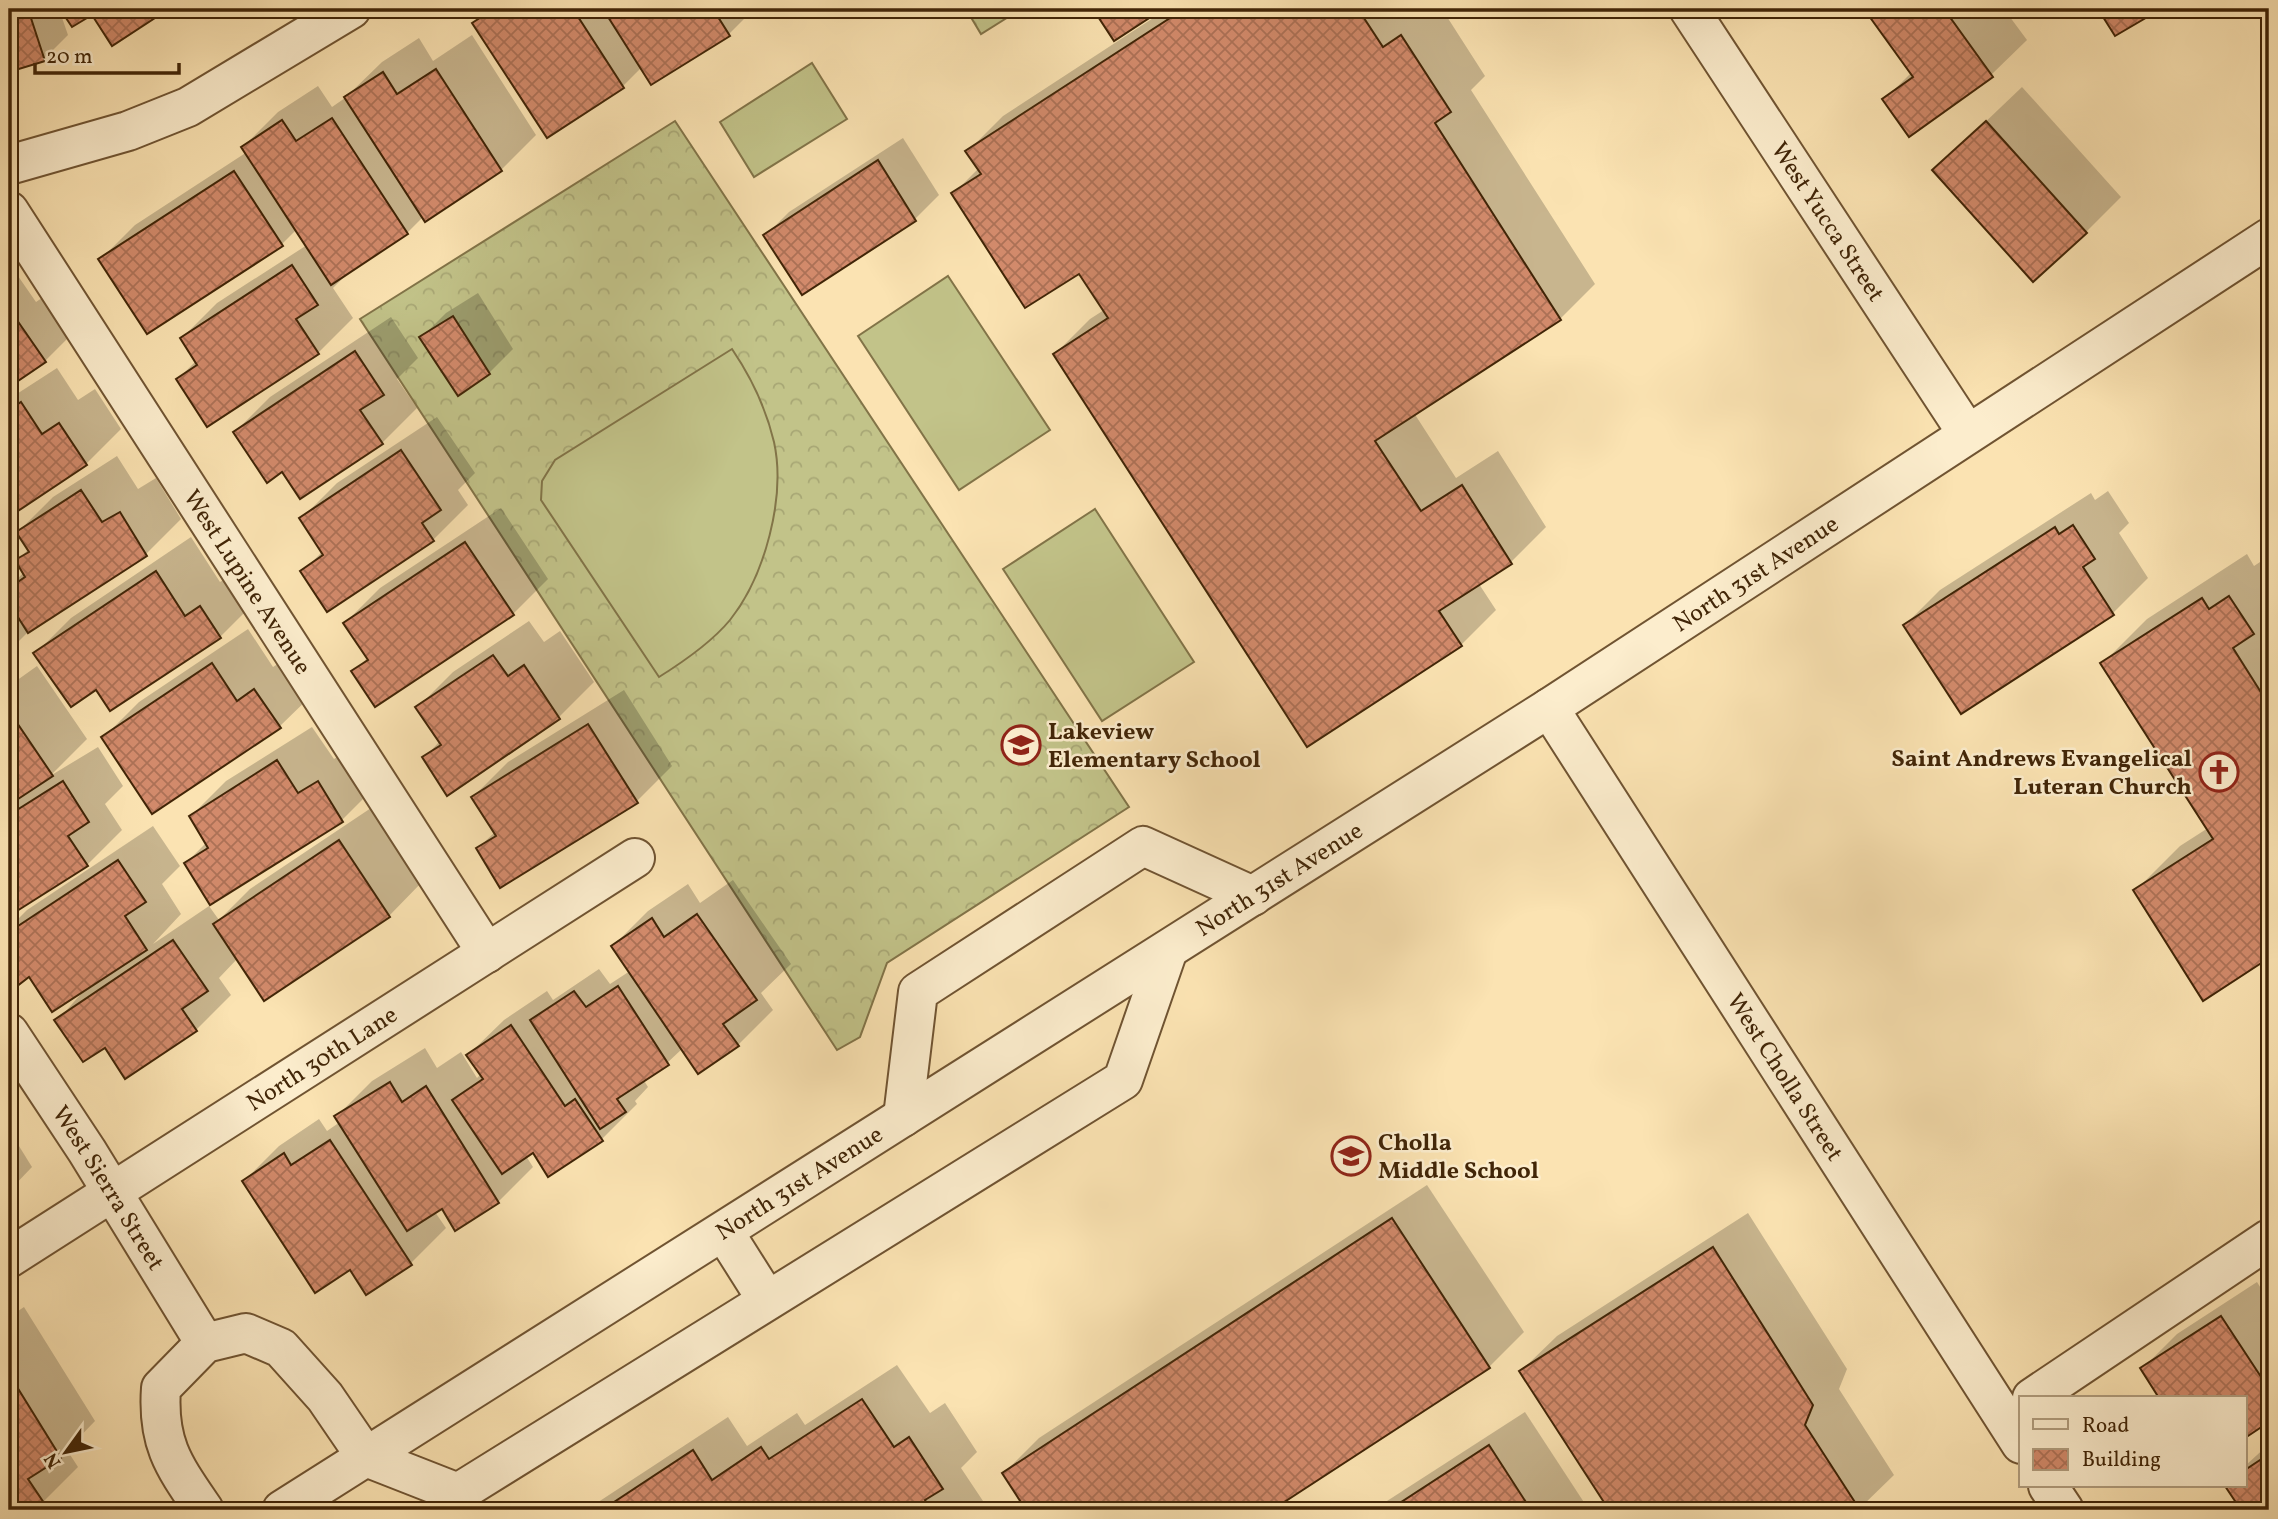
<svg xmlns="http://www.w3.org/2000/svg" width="2278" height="1519" viewBox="0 0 2278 1519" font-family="Vollkorn,serif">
  <defs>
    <pattern id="forest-crowns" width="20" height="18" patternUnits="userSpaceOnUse" patternTransform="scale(1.75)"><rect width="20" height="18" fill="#c2c389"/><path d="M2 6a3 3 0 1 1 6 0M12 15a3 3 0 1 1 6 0" fill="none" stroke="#a8a775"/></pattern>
    <pattern id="building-cross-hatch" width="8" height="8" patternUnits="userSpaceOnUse" patternTransform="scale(1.75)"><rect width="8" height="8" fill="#d28a6b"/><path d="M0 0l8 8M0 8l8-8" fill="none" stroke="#ac7156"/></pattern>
  </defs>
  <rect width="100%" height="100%" fill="#fbe3b2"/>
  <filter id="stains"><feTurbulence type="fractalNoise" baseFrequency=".00286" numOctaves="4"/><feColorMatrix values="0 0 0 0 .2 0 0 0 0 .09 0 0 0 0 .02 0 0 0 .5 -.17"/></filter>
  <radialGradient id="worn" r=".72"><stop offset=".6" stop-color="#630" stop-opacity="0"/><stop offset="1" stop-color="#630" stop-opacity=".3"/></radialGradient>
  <g fill="url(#forest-crowns)" stroke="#827448" stroke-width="2">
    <polygon points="966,9 1021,9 981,34"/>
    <polygon points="675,121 1129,807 887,963 860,1037 837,1050 360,319"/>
  </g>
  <g fill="#c2c389" stroke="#827448" stroke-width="2">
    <polygon points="812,63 847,119 754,177 720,122"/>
    <polygon points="948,276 1050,430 959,490 858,336"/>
    <path d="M732,349C751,377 766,408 774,442C786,497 765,576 730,620C711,643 683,662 659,677L541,500L542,481L555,460Z"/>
    <polygon points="1095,509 1194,662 1102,721 1003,569"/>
  </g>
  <g fill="#0003">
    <polygon points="9,9 59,9 68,35 44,59 9,71"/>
    <polygon points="63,9 163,9 157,15 92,12 73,25"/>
    <polygon points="489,9 754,9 729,34 642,67 623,86 547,135 474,23"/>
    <polygon points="1167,9 1416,9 1419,13 1425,9 1442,9 1485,76 1471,90 1595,284 1560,319 1414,413 1456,478 1498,451 1546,527 1511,562 1479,584 1496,610 1461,645 1055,354 1090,319 1104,310 1079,272 954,193 979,168 968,151 1003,116"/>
    <polygon points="1866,9 2004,9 2027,40 1991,75 1884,100 1912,72"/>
    <polygon points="472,35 536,135 501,170 424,216 407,233 353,268 333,288 353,318 318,353 178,379 196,361 182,338 217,303 307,245 297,229 282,244 100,260 135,225 247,152 243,147 278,112 318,86 332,107 345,98 382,62 419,38 433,61"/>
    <polygon points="2022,87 2121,197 2086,232 1935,170"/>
    <polygon points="903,138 939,195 915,219 802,293 765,236 789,212"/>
    <polygon points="9,263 36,302 55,289 80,326 45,361 9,385"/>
    <polygon points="478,293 513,349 489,373 422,337 446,313"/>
    <polygon points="391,317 418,358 397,379 417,408 382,443 282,470 235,432 270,397"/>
    <polygon points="57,368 78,400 95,389 121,429 86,464 9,515 9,399"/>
    <polygon points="437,417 475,473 458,490 468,505 433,540 303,571 323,551 302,518 337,483"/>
    <polygon points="117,456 138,489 156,478 181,519 146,554 32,628 9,651 9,588 24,572 17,560 29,549 18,532 53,497"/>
    <polygon points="2108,491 2129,523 2119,533 2148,578 2113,613 1905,625 1940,590 2091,493 2095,500"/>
    <polygon points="501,508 548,579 513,614 354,672 368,657 345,623 380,588"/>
    <polygon points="191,537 220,582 236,572 255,602 220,637 96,688 36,653 71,618"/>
    <polygon points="2247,554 2254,566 2269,556 2269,956 2204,998 2135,891 2180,846 2208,828 2102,664 2147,619"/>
    <polygon points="529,621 544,642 560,631 594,682 559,717 447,793 424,758 440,741 418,707 453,672"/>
    <polygon points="248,629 273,667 290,656 315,692 279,727 104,737 139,702"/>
    <polygon points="37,666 87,739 50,776 98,747 123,786 105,804 122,830 87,865 9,914 9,686"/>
    <polygon points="624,690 672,766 637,801 478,848 495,832 473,797 508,762"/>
    <polygon points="312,727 334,759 353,747 377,785 342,820 186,863 207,842 191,816 226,781"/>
    <polygon points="374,806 424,880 389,916 238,958 219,978 231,995 196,1030 106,1045 57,1021 88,986 30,975 17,984 9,972 9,928 27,910 153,826 180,866 162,884 181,914 153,944 209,906 219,920 250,889"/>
    <polygon points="733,880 791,964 761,993 773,1010 738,1045 682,1049 667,1063 643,1079 648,1087 635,1101 637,1104 602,1139 549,1175 533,1151 526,1156 533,1167 498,1202 443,1207 435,1212 446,1228 411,1263 350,1267 244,1181 279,1146 319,1119 327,1131 340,1122 337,1116 372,1081 425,1048 437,1068 461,1052 477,1078 481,1074 468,1055 504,1020 547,991 553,1000 599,969 610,984 630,971 613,946 648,911 688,884 700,903"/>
    <polygon points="9,1130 32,1167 9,1191"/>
    <polygon points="1427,1185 1524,1332 1489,1367 1269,1510 1028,1510 1004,1473 1039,1438"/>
    <polygon points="1748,1213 1847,1369 1839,1389 1894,1475 1858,1510 1611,1510 1521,1371 1557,1336"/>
    <polygon points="2257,1282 2269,1301 2269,1420 2245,1436 2245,1398 2161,1398 2142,1369 2177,1334"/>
    <polygon points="24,1307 95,1421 67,1450 78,1467 43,1502 29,1510 9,1510 9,1317"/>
    <polygon points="897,1365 930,1413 945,1403 977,1452 961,1468 987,1507 983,1510 586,1510 728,1417 747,1446 797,1413 805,1425"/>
    <polygon points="1525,1412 1589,1510 1373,1510"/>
    <polygon points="2269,1444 2269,1510 2243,1510 2227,1486 2245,1486 2245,1466"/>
  </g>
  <g fill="url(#building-cross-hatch)" stroke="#412507" stroke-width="2">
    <polygon points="9,9 28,9 45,61 9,72"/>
    <polygon points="60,9 153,9 158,16 112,46 92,15 72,27"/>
    <polygon points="494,9 573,9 624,88 547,138 472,23"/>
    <polygon points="603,9 713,9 730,36 651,85"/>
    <polygon points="1093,9 1163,9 1114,41"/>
    <polygon points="1184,9 1358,9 1383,47 1401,35 1451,112 1435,123 1561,320 1375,441 1421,511 1462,485 1512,564 1439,611 1462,646 1307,747 1053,354 1108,318 1079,274 1025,308 951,193 981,174 965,151"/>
    <polygon points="1864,9 1944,9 1993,77 1909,137 1882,99 1913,77"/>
    <polygon points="2098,9 2161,9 2115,36"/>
    <polygon points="436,69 502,171 425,222 344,97 383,72 397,94"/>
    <polygon points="332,118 408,234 331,285 241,147 282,120 296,141"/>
    <polygon points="1986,121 2087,233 2033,282 1932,170"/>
    <polygon points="878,160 916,221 802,295 763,235"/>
    <polygon points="234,171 283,246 147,334 98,259"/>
    <polygon points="292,265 318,305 296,319 319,354 207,427 176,379 197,365 180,338"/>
    <polygon points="453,316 490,374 458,396 419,337"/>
    <polygon points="19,323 46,362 9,387 9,330"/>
    <polygon points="355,351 384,395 360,410 383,444 300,499 282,472 267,483 233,432"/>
    <polygon points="21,402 42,434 59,423 87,465 9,517 9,410"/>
    <polygon points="401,450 441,510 422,523 434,541 327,612 300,571 323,555 299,518"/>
    <polygon points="81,490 102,522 120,512 147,556 28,633 9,603 9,588 25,577 15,560 29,552 16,532"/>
    <polygon points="2073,525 2095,559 2083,567 2114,615 1961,714 1903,625 2055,527 2059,534"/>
    <polygon points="465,542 514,615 375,707 351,671 368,660 343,623"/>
    <polygon points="156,571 185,616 200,606 221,638 110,711 96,690 71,707 33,653"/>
    <polygon points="2229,596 2254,634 2233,648 2269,705 2269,958 2203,1001 2133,890 2213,839 2100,663 2202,598 2209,609"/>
    <polygon points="493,655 508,676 524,665 560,719 447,796 422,757 441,745 415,707"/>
    <polygon points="212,663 237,701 254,689 281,728 152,814 101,737"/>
    <polygon points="9,711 53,776 9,805"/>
    <polygon points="588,724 638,803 500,888 476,848 496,836 471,797"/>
    <polygon points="277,760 298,793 318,781 343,822 210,905 184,863 208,848 189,816"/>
    <polygon points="63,781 89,822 68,836 88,866 9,916 9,815"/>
    <polygon points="339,840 390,917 264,1001 213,924"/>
    <polygon points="118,860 146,902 125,916 147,950 52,1012 29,977 16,987 9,975 9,932"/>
    <polygon points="697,914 757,1000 723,1024 739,1046 698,1074 611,946 652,918 664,937"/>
    <polygon points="173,940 208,991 182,1009 197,1031 125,1079 105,1048 83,1062 54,1020"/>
    <polygon points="618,986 669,1065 617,1099 626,1112 600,1129 530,1020 574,991 586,1007"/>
    <polygon points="511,1025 565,1106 575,1099 603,1141 548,1177 533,1153 502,1174 452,1100 483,1079 466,1055"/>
    <polygon points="390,1082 402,1102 426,1086 499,1203 455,1231 442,1209 407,1231 334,1116"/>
    <polygon points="330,1140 412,1265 366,1295 350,1270 315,1293 242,1181 284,1153 291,1165"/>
    <polygon points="1392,1218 1490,1368 1272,1510 1026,1510 1002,1473"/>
    <polygon points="1713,1247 1813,1405 1805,1425 1860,1510 1609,1510 1519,1371"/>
    <polygon points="2221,1316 2269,1389 2269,1422 2245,1438 2245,1398 2159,1398 2140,1368"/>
    <polygon points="9,1374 61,1458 28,1479 44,1503 32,1510 9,1510"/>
    <polygon points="862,1399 894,1447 909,1437 943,1489 925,1500 931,1510 602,1510 693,1450 712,1480 761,1447 769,1459"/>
    <polygon points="1489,1445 1531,1510 1389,1510"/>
    <polygon points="2269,1454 2269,1510 2241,1510 2225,1486 2245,1486 2245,1470"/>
  </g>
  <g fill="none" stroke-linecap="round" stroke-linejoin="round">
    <g stroke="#705432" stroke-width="42">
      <g id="minor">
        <path id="s1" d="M1689,9L1967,433"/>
        <polyline points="9,165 128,131 188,107 351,9"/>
        <path id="s2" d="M9,211L487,953"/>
        <path id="s3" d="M1549,708L2021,1444"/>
        <path id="s4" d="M9,1033L87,1151L205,1343"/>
        <polyline points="903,1117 918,992 1143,846 1253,896"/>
        <polyline points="724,1232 767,1300"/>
        <path id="s5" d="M9,1258L635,858"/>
        <polyline points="2032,1398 2269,1239"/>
        <polyline points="2048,1486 2064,1510"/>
        <path d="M204,1510C174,1466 157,1444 161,1388L205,1343L246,1333L281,1348L325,1397L366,1457L458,1493L1123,1080L1168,950"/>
        <path id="s6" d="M282,1510L1549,708L2269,238"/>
      </g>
    </g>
    <use href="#minor" stroke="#fcedcd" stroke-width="38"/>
  </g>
  <defs>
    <g id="school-ring" transform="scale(2.0125)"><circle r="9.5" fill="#fcedcd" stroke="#8f2418" stroke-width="1.5"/><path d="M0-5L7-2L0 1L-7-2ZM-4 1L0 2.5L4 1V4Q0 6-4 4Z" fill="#8f2418"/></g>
    <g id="church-ring" transform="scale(2.0125)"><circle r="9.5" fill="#fcedcd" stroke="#8f2418" stroke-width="1.5"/><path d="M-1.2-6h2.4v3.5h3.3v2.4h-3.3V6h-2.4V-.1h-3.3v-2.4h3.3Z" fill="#8f2418"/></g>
  </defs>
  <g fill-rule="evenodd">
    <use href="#school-ring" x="1021" y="745"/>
    <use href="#church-ring" x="2219" y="772"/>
    <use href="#school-ring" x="1351" y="1156"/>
  </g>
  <g text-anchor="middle" stroke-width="5" stroke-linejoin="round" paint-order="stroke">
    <g font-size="24" fill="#412507" stroke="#fcedcd">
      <text dy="8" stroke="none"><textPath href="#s1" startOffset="254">West Yucca Street</textPath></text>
      <text dy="8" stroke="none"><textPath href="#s6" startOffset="1746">North 31st Avenue</textPath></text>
      <text dy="8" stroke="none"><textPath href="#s2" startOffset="441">West Lupine Avenue</textPath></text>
      <text dy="8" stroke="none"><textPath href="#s6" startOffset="1180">North 31st Avenue</textPath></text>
      <text dy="8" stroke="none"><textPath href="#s5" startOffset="371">North 30th Lane</textPath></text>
      <text dy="8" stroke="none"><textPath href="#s3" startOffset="438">West Cholla Street</textPath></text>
      <text dy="8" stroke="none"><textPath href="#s6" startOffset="612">North 31st Avenue</textPath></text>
      <text dy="8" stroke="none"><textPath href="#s4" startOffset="184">West Sierra Street</textPath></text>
    </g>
    <g font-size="24" font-weight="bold" fill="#412507" stroke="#fcedcd" text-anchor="start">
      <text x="1048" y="739">Lakeview<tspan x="1048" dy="28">Elementary School</tspan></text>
      <text x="2192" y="766" text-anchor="end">Saint Andrews Evangelical<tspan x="2192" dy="28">Luteran Church</tspan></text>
      <text x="1378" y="1150">Cholla<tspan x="1378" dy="28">Middle School</tspan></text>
    </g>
  </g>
  <rect width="2278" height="1519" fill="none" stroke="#fbe3b2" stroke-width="35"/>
  <rect x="10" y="10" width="2257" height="1498" fill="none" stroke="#412507" stroke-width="3.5"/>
  <rect x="18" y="18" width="2243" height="1484" fill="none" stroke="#412507" stroke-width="2"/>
  <rect x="2019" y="1396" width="228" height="91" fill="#fcedcd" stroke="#b19d7e" stroke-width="2"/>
  <rect x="2033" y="1419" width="35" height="10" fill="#fcedcd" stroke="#b19d7e" stroke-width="2"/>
  <text x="2082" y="1432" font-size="21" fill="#412507">Road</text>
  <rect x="2033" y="1449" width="35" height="21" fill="url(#building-cross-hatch)" stroke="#b19d7e" stroke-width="2"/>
  <text x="2082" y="1466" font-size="21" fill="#412507">Building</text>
  <g transform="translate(66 1452) rotate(237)" stroke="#fcedcd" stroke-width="5" paint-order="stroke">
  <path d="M0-5L12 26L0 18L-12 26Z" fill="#412507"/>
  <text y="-10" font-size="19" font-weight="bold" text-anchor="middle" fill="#412507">N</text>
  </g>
  <path d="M35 63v10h144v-10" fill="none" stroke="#412507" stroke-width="3.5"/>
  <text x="46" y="63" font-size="21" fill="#412507" stroke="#fcedcd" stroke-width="5" paint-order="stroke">20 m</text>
  <rect width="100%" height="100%" filter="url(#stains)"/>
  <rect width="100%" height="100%" fill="url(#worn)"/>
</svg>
